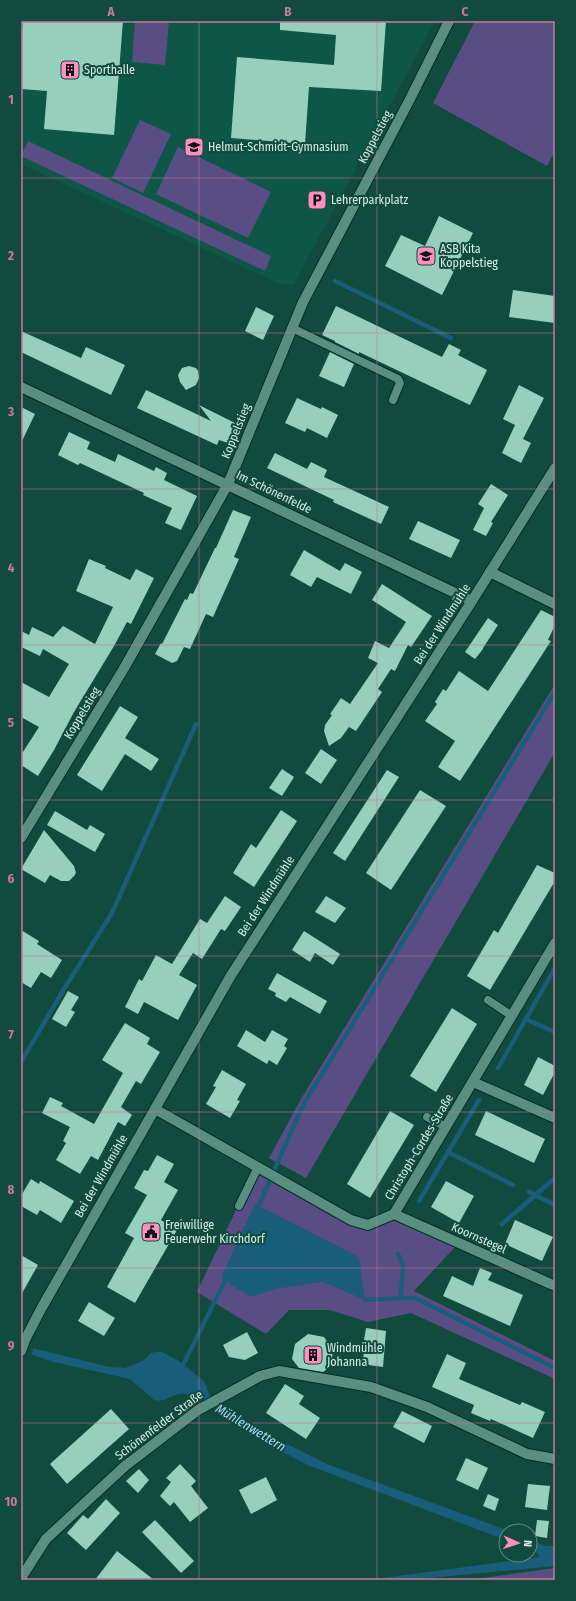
<svg xmlns="http://www.w3.org/2000/svg" width="576" height="1601" viewBox="0 0 576 1601" font-family="'Fira Sans Condensed',sans-serif">
  <rect width="100%" height="100%" fill="#114b3d"/>
  <polygon fill="#0e5746" points="21,21 435,21 294,284 280,284 21,164"/>
  <g fill="#594e83">
    <polygon points="135,21 169,21 165,65 132,62"/>
    <polygon points="475,21 555,21 555,151 547,166 433,103"/>
    <polygon points="140,120 171,134 143,193 112,178"/>
    <polygon points="28,141 271,256 265,271 21,156"/>
    <polygon points="178,147 271,192 248,238 156,194"/>
    <polygon points="555,684 555,752 306,1178 269,1158 301,1099"/>
    <polygon points="254,1172 298,1195 350,1225 370,1230 393,1220 455,1247 414,1291 555,1361 555,1379 411,1313 368,1322 330,1310 289,1310 266,1334 197,1292"/>
    <polygon points="555,1568 555,1580 469,1580"/>
  </g>
  <g fill="#1a5d7b">
    <polygon points="255,1204 359,1257 365,1300 323,1282 275,1289 251,1297 225,1281 222,1275"/>
    <path d="M21,1343L36,1349L110,1367L125,1368L143,1361L151,1353L156,1352H162L179,1361L204,1381L209,1394L231,1412L267,1434L327,1464L509,1531H506V1540L310,1466L275,1448L203,1399C195,1399 189,1392 179,1394C170,1396 163,1403 154,1400L130,1379L54,1362L21,1351Z"/>
    <polygon points="530,1540 545,1546 555,1546 555,1566 409,1580 368,1580 540,1557 537,1553 530,1550"/>
  </g>
  <polygon fill="#114b3d" points="21,1341 34,1346 31,1357 21,1353"/>
  <g fill="none" stroke-linecap="round" stroke-linejoin="round">
    <g stroke="#1a5d7b" stroke-width="4.5">
      <polyline points="335,281 451,338"/>
      <polyline points="525,1019 555,1032"/>
      <polyline points="21,1062 64,989 112,913 196,724"/>
      <polyline points="498,1068 555,968"/>
      <polyline points="479,1100 448,1152 513,1185"/>
      <polyline points="529,1192 555,1205"/>
      <polyline points="419,1201 448,1152"/>
      <polyline points="259,1205 302,1107 555,692"/>
      <polyline points="502,1224 555,1178"/>
      <polyline points="401,1298 415,1298 555,1368"/>
      <polyline points="365,1300 401,1298 403,1265 398,1254"/>
      <polyline points="181,1369 225,1281"/>
    </g>
  </g>
  <g fill="#96cfbc">
    <polygon points="23,21 123,21 114,135 44,129 47,91 21,89 21,50"/>
    <polygon points="280,21 386,21 381,91 309,87 305,144 231,138 237,57 334,65 336,35 280,30"/>
    <polygon points="439,216 473,233 442,295 385,266 401,235 425,246"/>
    <polygon points="513,290 555,296 555,323 509,317"/>
    <polygon points="336,306 442,357 449,344 461,350 458,355 487,370 470,405 359,352 359,354 335,342 335,341 322,335"/>
    <polygon points="256,307 274,316 263,340 245,331"/>
    <polygon points="21,331 81,358 86,347 125,365 111,395 21,352"/>
    <polygon points="330,352 354,364 344,387 319,376"/>
    <polygon points="189,366 196,368 198,371 199,378 196,385 186,390 180,382 178,375 182,368"/>
    <polygon points="519,385 544,398 523,439 531,443 521,463 502,453 515,425 503,419"/>
    <polygon points="146,390 211,421 199,405 237,424 228,443 219,440 217,445 137,408"/>
    <polygon points="297,398 321,409 322,407 338,415 327,438 307,428 305,432 285,423"/>
    <polygon points="21,407 35,414 21,443"/>
    <polygon points="69,432 90,442 87,449 115,462 118,454 154,471 156,467 167,473 164,480 197,496 181,530 165,523 172,508 143,495 144,493 80,463 78,465 58,455"/>
    <polygon points="275,453 307,469 311,462 327,470 324,477 389,507 381,524 333,502 334,500 267,468"/>
    <polygon points="491,484 508,495 491,522 493,523 486,536 473,530 484,508 478,504"/>
    <polygon points="233,510 251,517 234,557 239,559 213,617 206,614 190,649 184,647 177,661 172,663 155,654 161,643 162,644 185,599 187,600 190,593 193,594 215,548 216,548"/>
    <polygon points="418,521 460,540 451,558 409,539"/>
    <polygon points="304,550 340,571 345,563 362,572 351,594 317,577 311,587 290,575"/>
    <polygon points="89,559 106,566 105,568 130,580 136,569 154,578 131,624 127,622 114,646 74,712 54,750 38,776 21,765 21,755 39,727 21,717 21,682 49,697 69,664 43,649 40,656 21,647 21,631 29,635 32,627 53,637 63,626 95,644 113,607 76,591"/>
    <polygon points="382,584 432,616 411,647 408,645 395,671 391,669 378,689 382,692 356,731 349,727 341,738 329,746 324,731 325,725 332,715 330,714 341,698 350,704 378,663 368,658 375,641 389,648 406,622 372,600"/>
    <polygon points="541,610 555,617 555,625 548,640 551,641 460,781 438,767 455,741 425,721 437,704 435,702 443,689 446,691 459,671 488,691"/>
    <polygon points="488,618 498,625 483,648 483,649 475,659 465,652"/>
    <polygon points="120,706 138,717 125,738 159,759 151,771 125,754 102,791 77,775"/>
    <polygon points="321,749 337,760 321,784 305,773"/>
    <polygon points="282,769 294,777 282,796 269,788"/>
    <polygon points="387,770 399,777 345,861 333,853"/>
    <polygon points="420,790 446,806 391,890 366,873"/>
    <polygon points="281,810 297,821 254,887 233,873 251,844 256,848"/>
    <polygon points="55,811 87,830 90,825 105,834 95,852 47,825"/>
    <polygon points="44,830 74,866 76,873 74,876 69,881 61,881 50,875 45,883 21,869"/>
    <polygon points="537,865 555,873 555,881 490,990 467,976 494,930 498,933"/>
    <polygon points="225,896 241,907 225,931 221,929 202,959 193,953 179,975 197,985 178,1020 144,1002 138,1014 125,1007 139,979 142,981 156,955 172,964 200,919 207,923"/>
    <polygon points="326,896 346,908 335,923 315,912"/>
    <polygon points="21,930 39,941 37,944 62,960 51,978 41,972 31,988 21,982"/>
    <polygon points="304,931 340,954 333,965 315,953 310,962 292,950"/>
    <polygon points="277,973 327,1001 320,1014 290,997 286,1002 275,996 276,993 268,989"/>
    <polygon points="68,991 79,997 71,1010 75,1012 66,1027 52,1019"/>
    <polygon points="452,1008 477,1024 436,1092 410,1076"/>
    <polygon points="125,1023 150,1038 147,1044 160,1052 141,1084 136,1081 121,1107 132,1115 125,1126 118,1122 98,1160 91,1156 80,1174 56,1160 66,1143 63,1141 70,1127 42,1113 50,1097 63,1103 61,1106 94,1124 123,1073 102,1060"/>
    <polygon points="246,1030 265,1042 272,1030 288,1039 284,1046 287,1048 277,1065 269,1060 267,1064 237,1046"/>
    <polygon points="538,1057 555,1066 555,1072 543,1095 524,1085"/>
    <polygon points="222,1070 246,1084 237,1100 240,1101 230,1118 206,1104 216,1087 213,1086"/>
    <polygon points="390,1111 414,1125 370,1198 347,1184"/>
    <polygon points="486,1111 545,1139 534,1163 475,1135"/>
    <polygon points="157,1155 174,1164 164,1182 178,1190 161,1220 177,1230 135,1303 107,1287 134,1238 125,1233 147,1195 134,1188 144,1170 148,1171"/>
    <polygon points="31,1179 39,1184 40,1181 74,1201 61,1223 40,1210 37,1215 21,1206 21,1196"/>
    <polygon points="446,1181 474,1196 459,1223 431,1207"/>
    <polygon points="515,1220 553,1237 542,1261 505,1244"/>
    <polygon points="21,1255 38,1265 21,1295"/>
    <polygon points="480,1268 492,1273 488,1280 523,1295 510,1326 443,1296 452,1276 473,1286"/>
    <polygon points="89,1302 115,1318 104,1336 78,1321"/>
    <polygon points="366,1328 386,1331 383,1367 362,1364 365,1346 363,1346"/>
    <polygon points="247,1332 258,1353 245,1360 229,1357 223,1345"/>
    <polygon points="308,1334 324,1337 333,1350 331,1366 323,1372 299,1368 292,1359 295,1344"/>
    <polygon points="447,1354 466,1363 459,1379 520,1405 522,1402 545,1412 533,1438 491,1419 490,1421 471,1413 474,1405 432,1387"/>
    <polygon points="285,1384 304,1396 299,1404 320,1418 306,1439 266,1413"/>
    <polygon points="111,1409 129,1429 67,1484 50,1464"/>
    <polygon points="402,1411 432,1426 424,1443 393,1427"/>
    <polygon points="466,1458 488,1468 478,1490 456,1480"/>
    <polygon points="180,1464 196,1481 191,1486 208,1508 190,1522 174,1502 170,1506 160,1496 171,1482 166,1478"/>
    <polygon points="139,1469 149,1480 138,1493 126,1481"/>
    <polygon points="266,1477 277,1500 251,1514 239,1490"/>
    <polygon points="528,1484 550,1486 547,1510 525,1507"/>
    <polygon points="488,1494 499,1499 495,1511 483,1506"/>
    <polygon points="106,1499 120,1513 86,1550 67,1533 83,1515 88,1519"/>
    <polygon points="155,1520 194,1561 181,1573 142,1532"/>
    <polygon points="537,1520 549,1521 547,1538 535,1536"/>
    <polygon points="117,1551 154,1580 95,1580"/>
  </g>
  <g fill="none" stroke-linecap="round" stroke-linejoin="round">
    <g stroke="#022f24" stroke-width="10">
      <g id="lane">
        <polyline points="292,328 398,379 400,383 393,400"/>
        <polyline points="488,1000 512,1016"/>
        <polyline points="427,1117 446,1127"/>
        <polyline points="239,1206 258,1167"/>
      </g>
    </g>
    <g stroke="#022f24" stroke-width="12">
      <g id="street">
        <polyline points="21,387 472,601"/>
        <polyline points="490,572 555,604"/>
        <polyline points="21,838 123,670 228,484 303,302 409,101 449,21"/>
        <polyline points="473,1082 555,1118"/>
        <polyline points="155,1109 351,1220 368,1225 394,1214 555,943"/>
        <polyline points="394,1214 553,1285"/>
        <polyline points="21,1351 25,1340 41,1309 230,977 472,601 555,468"/>
        <polyline points="21,1578 46,1539 125,1466 198,1410 260,1376 279,1371 371,1387 427,1407 527,1454 555,1459"/>
      </g>
    </g>
    <g stroke="#022f24" stroke-width="12">
      <polyline id="secondary" points="21,1579 23,1580"/>
    </g>
    <use href="#lane" stroke="#588f7e" stroke-width="8"/>
    <use href="#street" stroke="#588f7e" stroke-width="10"/>
    <use href="#secondary" stroke="#588f7e" stroke-width="10"/>
  </g>
  <path fill="none" stroke="#ca799a" stroke-width="1" stroke-opacity="0.55" d="M199,21V1580M377,21V1580M21,178H555M21,333H555M21,489H555M21,645H555M21,800H555M21,956H555M21,1112H555M21,1268H555M21,1423H555"/>
  <defs>
    <g id="building-square" transform="scale(1)"><rect x="-9" y="-9" width="18" height="18" rx="4" fill="#fd8ec0" stroke="#114b3d"/><path d="M-4-6H4V6H1V3H-1V6H-4ZM-2.5-4.3h1.7v1.8h-1.7ZM.8-4.3h1.7v1.8H.8ZM-2.5-1h1.7V.8h-1.7ZM.8-1h1.7V.8H.8Z" fill="#111"/></g>
    <g id="school-square" transform="scale(1)"><rect x="-9" y="-9" width="18" height="18" rx="4" fill="#fd8ec0" stroke="#114b3d"/><path d="M0-5L7-2L0 1L-7-2ZM-4 1L0 2.5L4 1V4Q0 6-4 4Z" fill="#111"/></g>
    <g id="parking-square" transform="scale(1)"><rect x="-9" y="-9" width="18" height="18" rx="4" fill="#fd8ec0" stroke="#114b3d"/><path d="M-3.5-5.5H1a3.5 3.5 0 0 1 0 7H-1V5.5H-3.5ZM-1-3.4V-.6H.8a1.4 1.4 0 0 0 0-2.8Z" fill="#111"/></g>
    <g id="civic-square" transform="scale(1)"><rect x="-9" y="-9" width="18" height="18" rx="4" fill="#fd8ec0" stroke="#114b3d"/><path d="M-.6-6.5H3V-4.5H.6V-3L4-1V1h2V6H-6V1h2V-1L-.6-3ZM-1.2 2.5V6h2.4V2.5Z" fill="#111"/></g>
  </defs>
  <g fill-rule="evenodd">
    <use href="#building-square" x="70" y="70"/>
    <use href="#school-square" x="194" y="147"/>
    <use href="#parking-square" x="317" y="200"/>
    <use href="#school-square" x="426" y="256"/>
    <use href="#civic-square" x="151" y="1232"/>
    <use href="#building-square" x="313" y="1355"/>
  </g>
  <g text-anchor="middle" stroke-width="4" stroke-linejoin="round" paint-order="stroke">
    <g font-size="12" fill="#d4f0e6" stroke="#114b3d" text-anchor="start">
      <text x="84" y="74">Sporthalle</text>
      <text x="208" y="151">Helmut-Schmidt-Gymnasium</text>
      <text x="331" y="204">Lehrerparkplatz</text>
      <text x="440" y="253">ASB Kita<tspan x="440" dy="14">Koppelstieg</tspan></text>
      <text x="165" y="1229">Freiwillige<tspan x="165" dy="14">Feuerwehr Kirchdorf</tspan></text>
      <text x="327" y="1352">Windmühle<tspan x="327" dy="14">Johanna</tspan></text>
    </g>
    <g font-size="12" fill="#d4f0e6" stroke="#114b3d">
      <text transform="translate(375 137) rotate(-62)" y="4">Koppelstieg</text>
      <text transform="translate(236 431) rotate(-68)" y="4">Koppelstieg</text>
      <text transform="translate(274 492) rotate(26)" y="4">Im Schönenfelde</text>
      <text transform="translate(442 624) rotate(-57)" y="4">Bei der Windmühle</text>
      <text transform="translate(82 713) rotate(-59)" y="4">Koppelstieg</text>
      <text transform="translate(266 896) rotate(-57)" y="4">Bei der Windmühle</text>
      <text transform="translate(419 1147) rotate(-59)" y="4">Christoph-Cordes-Straße</text>
      <text transform="translate(101 1176) rotate(-60)" y="4">Bei der Windmühle</text>
      <text transform="translate(479 1238) rotate(24)" y="4">Koornstegel</text>
      <text transform="translate(159 1425) rotate(-37)" y="4">Schönenfelder Straße</text>
    </g>
    <g font-size="13" font-style="italic" fill="#a6daf6" stroke="#114b3d">
      <text transform="translate(251 1427) rotate(31)" y="5">Mühlenwettern</text>
    </g>
  </g>
  <rect width="576" height="1601" fill="none" stroke="#114b3d" stroke-width="44"/>
  <g transform="translate(518 1543) rotate(93)"><circle r="19" fill="#114b3d" stroke="#5f8d81"/>
  <path d="M0-3L7 15L0 10L-7 15Z" fill="#fd8ec0"/>
  <text y="-6" font-size="11" font-weight="bold" text-anchor="middle" fill="#d4f0e6">N</text>
  </g>
  <rect x="22" y="22" width="532" height="1557" fill="none" stroke="#ca799a" stroke-width="1.5"/>
  <g font-size="13" text-anchor="middle" font-weight="bold" fill="#ca799a">
    <text x="111" y="16">A</text>
    <text x="288" y="16">B</text>
    <text x="465" y="16">C</text>
    <text x="11" y="104">1</text>
    <text x="11" y="260">2</text>
    <text x="11" y="416">3</text>
    <text x="11" y="572">4</text>
    <text x="11" y="727">5</text>
    <text x="11" y="883">6</text>
    <text x="11" y="1039">7</text>
    <text x="11" y="1194">8</text>
    <text x="11" y="1350">9</text>
    <text x="11" y="1506">10</text>
  </g>
</svg>
